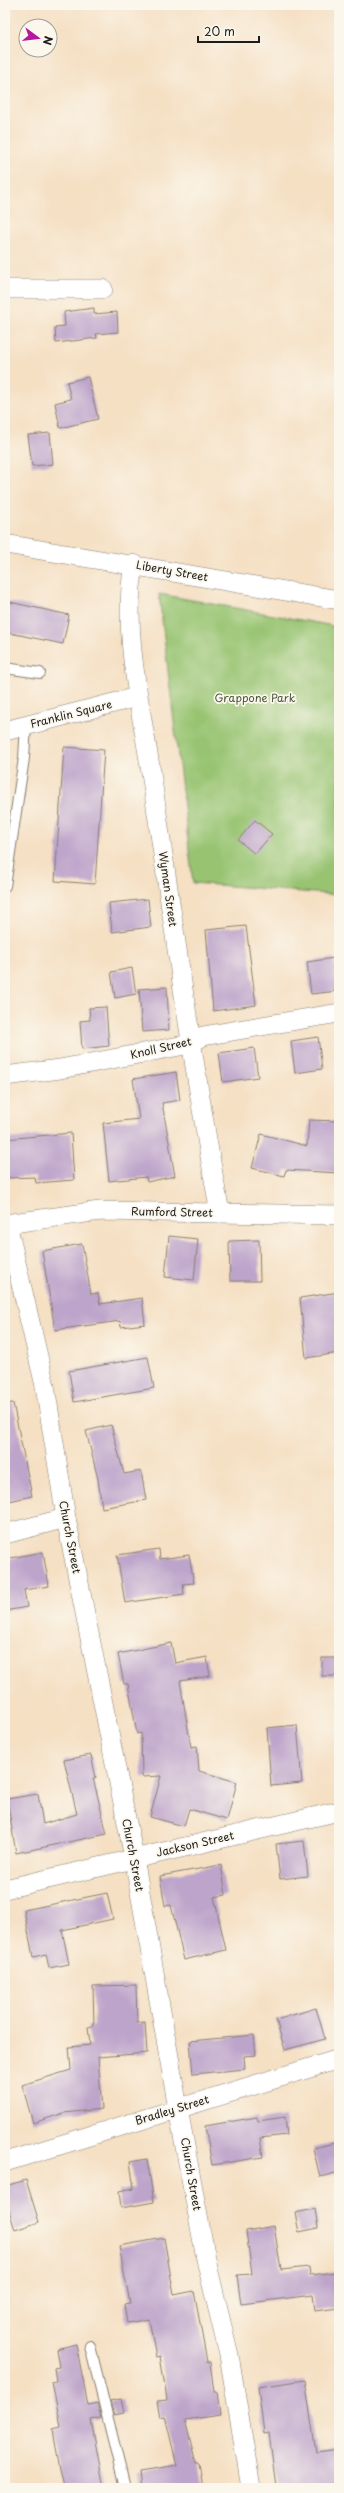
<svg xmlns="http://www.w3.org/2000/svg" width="344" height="2493" viewBox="0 0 344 2493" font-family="'Playpen Sans',sans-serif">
  <rect width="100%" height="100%" fill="#fbf7ec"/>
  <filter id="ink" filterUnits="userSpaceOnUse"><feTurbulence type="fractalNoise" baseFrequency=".025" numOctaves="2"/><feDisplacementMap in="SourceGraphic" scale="8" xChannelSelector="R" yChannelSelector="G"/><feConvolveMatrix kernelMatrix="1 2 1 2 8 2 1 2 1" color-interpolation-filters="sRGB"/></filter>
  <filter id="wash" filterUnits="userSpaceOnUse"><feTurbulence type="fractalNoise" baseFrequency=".012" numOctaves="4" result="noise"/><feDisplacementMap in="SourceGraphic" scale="16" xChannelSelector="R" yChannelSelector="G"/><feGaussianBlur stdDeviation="0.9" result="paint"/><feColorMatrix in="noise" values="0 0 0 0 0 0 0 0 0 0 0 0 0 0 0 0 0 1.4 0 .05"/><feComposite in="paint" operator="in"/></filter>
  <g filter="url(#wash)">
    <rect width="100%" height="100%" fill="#f5e0c4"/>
    <polygon fill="#98c472" stroke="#5a7047" points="159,594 339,627 339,895 193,883"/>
    <g id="blocks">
      <g fill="#bda4cb">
        <polygon points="94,308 94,314 117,312 118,332 96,334 97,338 56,343 55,327 65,326 64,312"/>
        <polygon points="88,377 98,419 60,428 55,403 71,399 67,382"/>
        <polygon points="50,433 53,464 32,466 28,435"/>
        <polygon points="5,601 69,615 63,644 5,632"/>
        <polygon points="64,747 104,750 95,884 55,881"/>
        <polygon points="255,820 272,834 255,854 238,840"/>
        <polygon points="148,899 151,927 112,932 109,903"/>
        <polygon points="246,926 256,1005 213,1011 206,930"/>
        <polygon points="334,958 338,991 311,994 307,962"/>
        <polygon points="132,968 136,994 115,998 111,972"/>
        <polygon points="167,987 169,1030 142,1032 139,989"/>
        <polygon points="106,1007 109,1046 82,1049 80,1021 90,1020 89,1008"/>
        <polygon points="318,1037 322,1069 295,1073 291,1041"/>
        <polygon points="254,1048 258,1077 223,1082 219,1053"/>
        <polygon points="176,1072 180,1100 162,1103 175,1176 147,1182 146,1177 109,1181 103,1123 139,1119 133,1079"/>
        <polygon points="309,1120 339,1121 339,1173 286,1170 284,1176 252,1168 261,1134 307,1146"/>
        <polygon points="71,1133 74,1180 36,1183 35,1177 5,1178 5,1139"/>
        <polygon points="169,1236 198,1239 194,1280 165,1277"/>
        <polygon points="259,1240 260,1281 230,1281 229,1241"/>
        <polygon points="82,1244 91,1294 98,1293 100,1304 142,1298 145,1324 121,1327 120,1321 55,1330 42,1251"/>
        <polygon points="339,1292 339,1353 306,1358 300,1298"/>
        <polygon points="148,1357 154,1388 74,1402 69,1371"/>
        <polygon points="13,1403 32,1496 5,1502 5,1404"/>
        <polygon points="111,1425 124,1474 141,1471 146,1500 102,1508 98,1479 86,1431"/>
        <polygon points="159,1549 160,1559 189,1555 194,1583 183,1584 184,1594 125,1603 117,1555"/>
        <polygon points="43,1552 49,1586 24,1590 27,1607 5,1611 5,1559"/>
        <polygon points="171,1643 175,1663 207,1657 210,1676 180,1681 191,1747 197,1746 199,1771 237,1782 227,1820 189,1809 184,1826 150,1817 161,1776 142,1777 141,1733 137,1734 128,1684 124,1684 118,1654"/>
        <rect x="322" y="1658" width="17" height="18"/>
        <polygon points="297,1725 302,1783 271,1786 267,1728"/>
        <polygon points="91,1755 96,1778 93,1778 107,1834 16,1853 7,1799 38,1794 43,1824 77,1814 64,1760"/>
        <polygon points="304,1841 308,1876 280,1879 276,1844"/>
        <polygon points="221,1865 226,1895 214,1897 226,1950 184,1960 171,1905 165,1906 160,1876"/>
        <polygon points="107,1893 113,1919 62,1930 69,1964 49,1968 46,1954 33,1957 24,1910"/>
        <polygon points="136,1985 137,2023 145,2022 147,2053 98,2057 102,2109 64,2113 33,2123 22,2085 71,2070 69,2047 90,2045 88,2027 94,2026 93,1986"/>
        <polygon points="316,2008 325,2039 285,2050 276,2020"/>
        <polygon points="254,2035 256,2055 244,2056 245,2069 193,2074 190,2041"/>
        <polygon points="257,2117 258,2121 285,2117 287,2135 260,2138 263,2157 212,2165 205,2126"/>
        <polygon points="339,2142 339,2172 320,2177 313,2148"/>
        <polygon points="147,2159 154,2202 121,2208 119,2191 134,2188 130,2162"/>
        <polygon points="26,2180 39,2222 15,2230 5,2197 5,2186"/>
        <polygon points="315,2209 318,2228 299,2232 295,2213"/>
        <polygon points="274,2226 281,2270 309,2267 310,2275 336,2272 339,2308 315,2311 313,2295 241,2304 237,2275 252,2274 246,2231"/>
        <polygon points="164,2238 174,2295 194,2291 207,2362 210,2362 214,2392 217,2392 220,2415 185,2420 196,2463 199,2463 203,2488 141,2488 139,2472 177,2466 165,2416 160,2417 157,2401 167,2400 160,2356 156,2357 149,2319 127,2323 124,2304 130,2303 119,2246"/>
        <polygon points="76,2344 88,2405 97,2403 101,2418 91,2420 104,2488 64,2488 60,2471 53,2429 61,2427 52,2382 56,2381 54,2368 59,2367 56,2349"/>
        <polygon points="305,2380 316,2452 339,2449 339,2483 332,2484 333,2488 276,2488 269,2432 264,2433 258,2387"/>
        <polygon points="121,2399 124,2413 114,2415 110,2401"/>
      </g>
    </g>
  </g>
  <g filter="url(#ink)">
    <use href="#blocks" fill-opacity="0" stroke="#887e70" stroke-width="1"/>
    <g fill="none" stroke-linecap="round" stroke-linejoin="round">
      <g stroke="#887e70" stroke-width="12">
        <g id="service">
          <polyline points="5,668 40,673"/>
          <polyline points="5,886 24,758 26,725"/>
          <polyline points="90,2346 125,2488"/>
        </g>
      </g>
      <g stroke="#887e70" stroke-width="20">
        <g id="minor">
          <polyline points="5,289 103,289"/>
          <polyline points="5,544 339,600"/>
          <path d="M134,564C121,637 143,713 153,786C174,929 194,1071 220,1213"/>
          <polyline points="5,731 137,697"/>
          <polyline points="5,1076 60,1069 190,1044 203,1036 339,1013"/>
          <polyline points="5,1224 100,1211 339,1215"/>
          <polyline points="7,1224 45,1386 66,1518 134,1858 181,2125 207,2264 229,2355 251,2488"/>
          <polyline points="5,1534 66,1518"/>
          <polyline points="5,1889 339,1811"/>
          <polyline points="5,2162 339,2059"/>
        </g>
      </g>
      <use href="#service" stroke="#fff" stroke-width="10"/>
      <use href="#minor" stroke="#fff" stroke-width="19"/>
    </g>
  </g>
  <g text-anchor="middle" stroke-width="3.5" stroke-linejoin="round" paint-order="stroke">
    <g font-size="11" fill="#1c1c1c" stroke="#fbf7ec">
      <text transform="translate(172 571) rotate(10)" y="4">Liberty Street</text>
      <text transform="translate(71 714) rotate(-14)" y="4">Franklin Square</text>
      <text transform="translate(168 889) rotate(82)" y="4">Wyman Street</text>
      <text transform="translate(161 1048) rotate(-13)" y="4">Knoll Street</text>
      <text transform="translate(172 1212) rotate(1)" y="4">Rumford Street</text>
      <text transform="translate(70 1537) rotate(79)" y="4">Church Street</text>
      <text transform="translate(195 1844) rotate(-13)" y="4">Jackson Street</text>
      <text transform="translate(133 1855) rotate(79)" y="4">Church Street</text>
      <text transform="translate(172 2110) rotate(-17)" y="4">Bradley Street</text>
      <text transform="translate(191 2174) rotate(80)" y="4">Church Street</text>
    </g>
    <g font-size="11" fill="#47573a" stroke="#fbf7ec">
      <text x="255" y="702">Grappone Park</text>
    </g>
  </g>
  <rect width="344" height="2493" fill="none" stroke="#fbf7ec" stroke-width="20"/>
  <g transform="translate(38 38) rotate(105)"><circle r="19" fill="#fbf7ec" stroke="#a29f99"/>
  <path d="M0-3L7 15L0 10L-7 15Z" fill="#b5179e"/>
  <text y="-6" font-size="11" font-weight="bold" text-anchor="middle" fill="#1c1c1c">N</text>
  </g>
  <path d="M198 36v6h61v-6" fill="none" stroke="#1c1c1c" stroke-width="2"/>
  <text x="204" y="36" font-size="12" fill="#1c1c1c" stroke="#fbf7ec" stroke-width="3" paint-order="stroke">20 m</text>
</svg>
